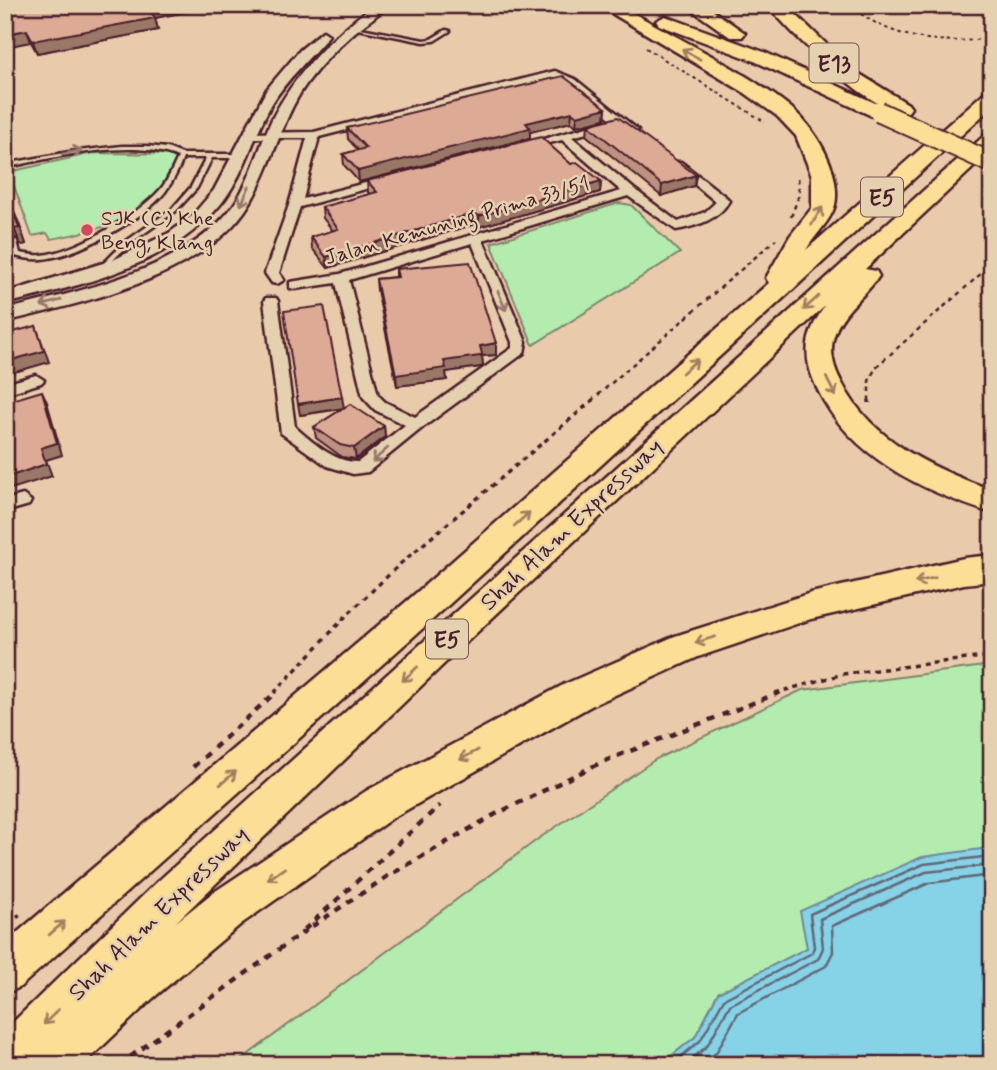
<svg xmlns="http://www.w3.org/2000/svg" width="997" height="1070" viewBox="0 0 997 1070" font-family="Mynerve,sans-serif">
  <rect width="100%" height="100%" fill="#e9cbab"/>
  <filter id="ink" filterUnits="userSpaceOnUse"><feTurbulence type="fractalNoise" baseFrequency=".0143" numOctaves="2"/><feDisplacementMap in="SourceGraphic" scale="14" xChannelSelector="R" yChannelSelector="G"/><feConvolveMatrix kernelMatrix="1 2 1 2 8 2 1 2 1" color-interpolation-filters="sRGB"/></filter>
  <g filter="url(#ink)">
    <g fill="#b4ebae" stroke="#7f856c" stroke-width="2">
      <path d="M93,153L187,154C181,165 175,178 167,187C136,222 94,231 51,239L47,233L32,236L9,172Z"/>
      <polygon points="619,203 631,205 680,253 533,345 491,243"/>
      <polygon points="992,665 992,849 981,849 808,948 718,993 695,1037 660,1065 234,1065 538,839 656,759 802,690"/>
    </g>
    <polygon fill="#86d2e6" stroke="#6e8a9b" stroke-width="2" points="981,849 992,849 992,1065 660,1065 695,1037 718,993 807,948 800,911 922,857"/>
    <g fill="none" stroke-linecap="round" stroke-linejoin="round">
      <g stroke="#626776" stroke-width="2.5">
        <polyline points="671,1065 700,1041 724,999 812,953 814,947 810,914 924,864 992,856"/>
        <polyline points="685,1065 707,1046 730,1005 818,959 823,948 820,919 926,872 992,865"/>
        <polyline points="702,1065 716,1053 738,1013 826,966 833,952 832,926 929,883 992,875"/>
      </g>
      <g stroke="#4a1f2b" stroke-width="5">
        <g id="service">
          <polygon points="350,26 424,40 431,39 446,30 450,31 434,41 424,42 352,28 350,28"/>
          <path d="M122,146H147L167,148L182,154H239L242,156L239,158H212L197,188L176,211L129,244L103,270L101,271L98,269L125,242L172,209L191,187L206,158H183C179,170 173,181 165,192C144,219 77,256 42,259C33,260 23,258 15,256L11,241L12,240L14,239L17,241L20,253C27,254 35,256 42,255C75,252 138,215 160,190C168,181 173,168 178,157C133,138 52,157 5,168V164L69,152Z"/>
        </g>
      </g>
      <g stroke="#4a1f2b" stroke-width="5">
        <g id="minor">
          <polygon points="555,71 575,79 638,130 638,134 630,134 567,83 554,77 319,137 303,199 389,177 395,181 300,207 279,273 284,280 277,284 272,283 265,273 289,205 307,138 249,138 245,137 245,133 314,132"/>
          <path d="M609,121L615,124L613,126L572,137L634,189L678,222L705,212L716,202L673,166V162H681L727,198L729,201C718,220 697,226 676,230L628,196L483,240L526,342L524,353L422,428L368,472L353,474L327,466L281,433L264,301L266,298H276L278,301L295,427C311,441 335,463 358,462L405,425L375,410L363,397L336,283L295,289L290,288V282L340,274L621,191L562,140L524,149L518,146ZM472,243L512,342V348L415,417L385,402L378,395L349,280Z"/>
          <polygon points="36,375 44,380 41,383 5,394 5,384"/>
          <polygon points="23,495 31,501 29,505 5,512 5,500"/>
        </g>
      </g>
      <g stroke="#4a1f2b" stroke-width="5">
        <g id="tertiary">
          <path d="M374,5H388C378,15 366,23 355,32C337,48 321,64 307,83C281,119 273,165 250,203C206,277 83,302 5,322V310C78,291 186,270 233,206C251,180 259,147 272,119C296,72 332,36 374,5Z"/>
          <path d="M323,31L329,35C310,59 287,78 271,105C253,137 244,176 220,205C171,265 78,286 5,304V293L113,260L169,233L192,216L214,190L267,89L300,50Z"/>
        </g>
      </g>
      <g stroke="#4a1f2b" stroke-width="5">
        <g id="motorway">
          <path d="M598,5H619C674,37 740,67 790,107C815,128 842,171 835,205C831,221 814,236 806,250L985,92L992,90V107L431,621L20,987L5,994V943L407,601L769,283L766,278L790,236L812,208V176L796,136L777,116L745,93Z"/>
          <polygon points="685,5 705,5 745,33 742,37 730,37"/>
          <path d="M768,5H786L853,70L908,104L911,108L908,112C878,120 787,30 768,5Z"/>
          <polygon points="665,16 764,52 886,108 889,112 886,116 872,116 752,60 659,25 656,21"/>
          <path d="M992,133V150L865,269L876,271L879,276C865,297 842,310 834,336C829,352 834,369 842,383C871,441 934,469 992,490V513C924,492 850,457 818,390C802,358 804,335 825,306L473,636L175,923L211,894L366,791L565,684L675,636L811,593L964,558L992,555V581L964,584L811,619L698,657L591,706L394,817L241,924L152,999L83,1065H5V1030L156,883L985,135Z"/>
        </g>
      </g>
      <g stroke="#4a1f2b" stroke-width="2" stroke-dasharray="3.5 3.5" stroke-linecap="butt">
        <path d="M850,5C889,40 942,45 992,38"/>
        <polyline points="646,48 765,122"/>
      </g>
      <g stroke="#4a1f2b" stroke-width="2.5" stroke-dasharray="4.5 4.5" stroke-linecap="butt">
        <polyline points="791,217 799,195 798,174"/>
        <polyline points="591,401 776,239"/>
        <polyline points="869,401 869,381 876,367 992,264"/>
      </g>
      <g stroke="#4a1f2b" stroke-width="3.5" stroke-dasharray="5 5" stroke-linecap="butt">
        <polyline points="869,400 869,403"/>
        <polyline points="274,693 345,617 400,564 593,400"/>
        <polyline points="775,693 843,674 992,656"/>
      </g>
      <g stroke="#4a1f2b" stroke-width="4.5" stroke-dasharray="7 7" stroke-linecap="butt">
        <polyline points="193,767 276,692"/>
        <polyline points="5,925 20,915"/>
        <polyline points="304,930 440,805"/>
        <polyline points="119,1065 296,937 388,876 494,815 602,762 781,692"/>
      </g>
      <use href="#service" fill="#e5d1af" fill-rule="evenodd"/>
      <use href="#minor" fill="#e5d1af" fill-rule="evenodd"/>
      <use href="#tertiary" fill="#e5d1af" fill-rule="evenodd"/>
      <use href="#motorway" fill="#fcde96" fill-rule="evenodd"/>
      <g stroke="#4a1f2b" stroke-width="23" stroke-linecap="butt">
        <polyline id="motorway-bridge" points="879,112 992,163"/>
      </g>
      <use href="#motorway-bridge" stroke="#fcde96" stroke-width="19"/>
    </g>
    <g fill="#be9280" stroke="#4a1f2b" stroke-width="2">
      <polygon points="5,5 200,5 200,9 155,18 158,30 37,53 31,42"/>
      <polygon points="606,108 605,119 576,126 571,122 530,132 530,138 359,182 344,165 343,154 358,150 348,139 347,128"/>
      <polygon points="588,125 696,175 694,186 661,196 587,136"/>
      <polygon points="571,164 601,181 600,192 479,227 475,224 328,268 312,248 311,237 333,231 323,218 322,207 370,194 368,192 367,181"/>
      <polygon points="5,206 18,221 26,244 21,245 18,239 13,237 8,242 10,248 5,249"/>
      <polygon points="396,269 496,343 496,355 482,356 483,366 480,367 446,372 447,380 397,386 377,290 376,279 396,277"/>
      <polygon points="344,408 384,426 385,437 356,459 342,457 316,438 314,427 342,409 300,415"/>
    </g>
    <g fill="#9b7768" stroke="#4a1f2b" stroke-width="2">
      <polygon points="157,5 200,5 200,9 155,18 158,30 37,53 33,41"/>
      <polygon points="27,30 31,42 5,47 5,34"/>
      <polygon points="606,108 605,119 576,126 577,116"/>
      <polygon points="572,112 571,122 530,132 530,138 359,182 358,171 526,123"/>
      <polygon points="696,175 694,186 661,196 662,185"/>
      <polygon points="601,181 600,192 479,227 479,216"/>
      <polygon points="11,205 18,221 26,244 21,245 14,229"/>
      <polygon points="475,213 475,224 328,268 326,257"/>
      <polygon points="6,220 13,237 8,242 10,248 5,249"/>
      <polygon points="36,326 49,362 5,375 5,362"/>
      <polygon points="496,343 496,355 482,356 483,366 480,367 446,372 447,380 397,386 396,375 444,361 480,346"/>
      <polygon points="42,391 47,402 62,455 46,460 52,476 5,491 5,478 41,448"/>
      <polygon points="342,397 344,408 300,415 298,404"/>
      <polygon points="384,426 385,437 356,459 354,448"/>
      <polygon points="5,551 11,572 5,575"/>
    </g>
    <g fill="#ddaa95" stroke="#4a1f2b" stroke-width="2">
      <polygon points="5,5 75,5 78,7 84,5 157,5 148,7 155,18 33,41 27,30 5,34"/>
      <polygon points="563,76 606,108 577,116 572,112 526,123 530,128 358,171 343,154 366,148 347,128"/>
      <polygon points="618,117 696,175 662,185 588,125"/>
      <polygon points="541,137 571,164 577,162 601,181 479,216 475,213 326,257 311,237 338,229 322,207 377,192 367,181"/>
      <polygon points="11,205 19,228 14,229 12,223 6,220 5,221 5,206"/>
      <polygon points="470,262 496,343 480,346 482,354 480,356 444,361 446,368 396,375 376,279 398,277 396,269"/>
      <polygon points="324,306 342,397 298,404 284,311"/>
      <polygon points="36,326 44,351 5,362 5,334"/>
      <polygon points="42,391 57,443 41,448 46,464 5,478 5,402"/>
      <polygon points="350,404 384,426 354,448 340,445 314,427"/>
    </g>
    <defs><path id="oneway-shaft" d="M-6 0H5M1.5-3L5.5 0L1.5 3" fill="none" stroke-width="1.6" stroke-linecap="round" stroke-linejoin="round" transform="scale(1.75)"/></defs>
    <g stroke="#a37e60">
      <use href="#oneway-shaft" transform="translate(691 54) rotate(-150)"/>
      <use href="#oneway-shaft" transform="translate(817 216) rotate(-59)"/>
      <use href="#oneway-shaft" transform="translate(811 303) rotate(138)"/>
      <use href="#oneway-shaft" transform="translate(690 366) rotate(-42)"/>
      <use href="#oneway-shaft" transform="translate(831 387) rotate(64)"/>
      <use href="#oneway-shaft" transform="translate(522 519) rotate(-42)"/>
      <use href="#oneway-shaft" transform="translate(925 580) rotate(167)"/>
      <use href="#oneway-shaft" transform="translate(705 640) rotate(162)"/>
      <use href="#oneway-shaft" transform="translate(410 674) rotate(137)"/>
      <use href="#oneway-shaft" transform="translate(469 755) rotate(152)"/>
      <use href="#oneway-shaft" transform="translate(228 778) rotate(-41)"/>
      <use href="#oneway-shaft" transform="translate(276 874) rotate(145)"/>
      <use href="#oneway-shaft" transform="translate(57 928) rotate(-41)"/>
      <use href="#oneway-shaft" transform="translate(51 1017) rotate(135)"/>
    </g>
    <g stroke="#98786d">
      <use href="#oneway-shaft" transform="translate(72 152) rotate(-11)"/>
      <use href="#oneway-shaft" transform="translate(245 196) rotate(114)"/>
      <use href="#oneway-shaft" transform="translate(502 301) rotate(68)"/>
      <use href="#oneway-shaft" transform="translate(51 303) rotate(164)"/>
      <use href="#oneway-shaft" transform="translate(380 455) rotate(138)"/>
    </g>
  </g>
  <circle fill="#d1495b" stroke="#e5d1af" stroke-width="2.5" cx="87" cy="230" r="7"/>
  <g text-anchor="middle" stroke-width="5" stroke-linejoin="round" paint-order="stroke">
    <g font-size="21" fill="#4a1f2b" stroke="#e5d1af" text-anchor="start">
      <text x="101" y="225">SJK (C) Khe<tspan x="101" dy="24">Beng, Klang</tspan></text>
    </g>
    <g font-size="21" fill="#4a1f2b" stroke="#e5d1af">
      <text transform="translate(457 220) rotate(-16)" y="7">Jalan Kemuning Prima 33/51</text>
    </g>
    <g fill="#e5d1af" stroke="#785453" stroke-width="2">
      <rect x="809.5" y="43.5" width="49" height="39" rx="5"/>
      <rect x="861" y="177.5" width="42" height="39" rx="5"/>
      <rect x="426" y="619.5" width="42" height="39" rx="5"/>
    </g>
    <g font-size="23" font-weight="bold" fill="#4a1f2b">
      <text x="834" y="71">E13</text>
      <text x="882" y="205">E5</text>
      <text x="447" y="647">E5</text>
    </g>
    <g font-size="24" fill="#4a1f2b" stroke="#e5d1af">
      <text transform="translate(571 524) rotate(-43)" y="8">Shah Alam Expressway</text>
      <text transform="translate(158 913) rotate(-44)" y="8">Shah Alam Expressway</text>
    </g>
  </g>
  <rect width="997" height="1070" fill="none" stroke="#e5d1af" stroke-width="28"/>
  <rect x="14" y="14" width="969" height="1042" fill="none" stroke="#4a1f2b" stroke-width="2.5" filter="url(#ink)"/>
</svg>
